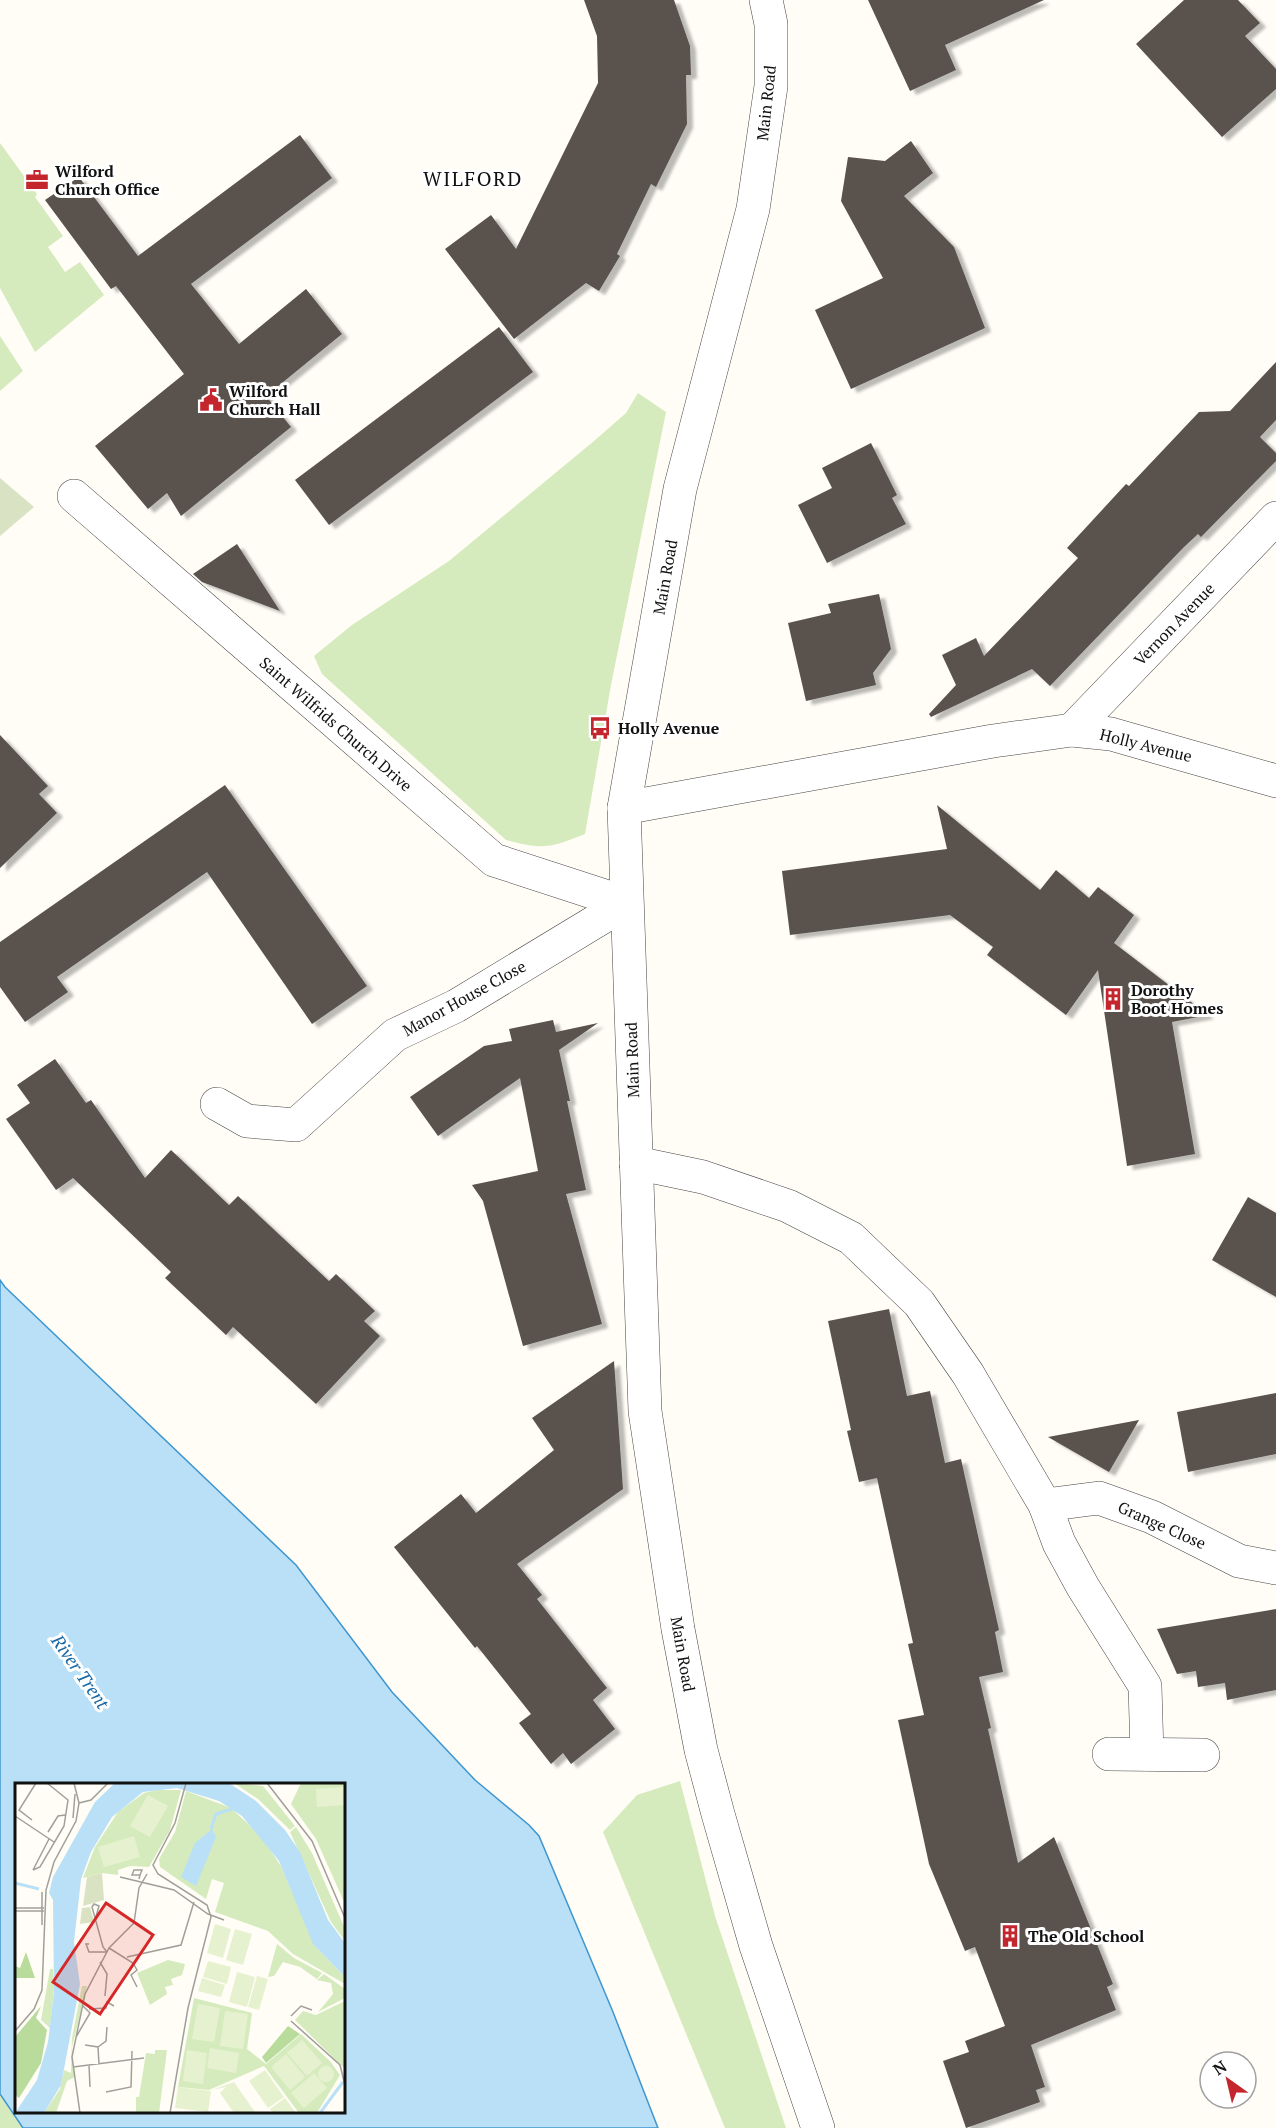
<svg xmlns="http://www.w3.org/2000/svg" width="1276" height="2128" viewBox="0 0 1276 2128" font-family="'PT Serif',serif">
  <defs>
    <filter id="shadow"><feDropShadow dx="6" dy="4" stdDeviation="1.5" flood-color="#0004"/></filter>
  </defs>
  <rect width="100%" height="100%" fill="#fffdf5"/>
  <g fill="#d5ebbd">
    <polygon points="0,143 37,194 35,197 63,236 48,247 65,272 80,262 104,295 35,352 0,288"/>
    <polygon points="0,336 23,371 0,391"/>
    <path d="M638,393L666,412L611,685L585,834C550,848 543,850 506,840L322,674L314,656L352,625L449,561L594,441L626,413Z"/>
    <polygon points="680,1781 715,1916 786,2128 725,2128 603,1832 637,1795"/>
    <polygon points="0,2094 23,2128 0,2128"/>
  </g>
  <polygon fill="#d9e3c4" points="0,478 34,507 0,536"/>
  <path fill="#b9e0f7" stroke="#3f96cf" stroke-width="1.5" fill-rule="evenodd" d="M0,1280L5,1287L296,1565L392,1692L475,1780L529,1825L539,1836L613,2012L658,2128H23L0,2094ZM16,1784H344V2112H16Z"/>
  <g fill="#5a524d" filter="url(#shadow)">
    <polygon points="584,0 674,0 690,46 691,75 686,75 687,124 656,187 651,184 617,254 620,256 599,291 586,283 514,339 445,249 491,215 516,249 598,83 597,36"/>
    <polygon points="868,0 1044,0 945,45 956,70 910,91"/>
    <polygon points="1184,0 1238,0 1260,23 1245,36 1276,69 1276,89 1222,137 1136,44"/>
    <polygon points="300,135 332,178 191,284 239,344 306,289 342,334 266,396 291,427 181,516 167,493 148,509 95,446 184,374 116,286 111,289 45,200 79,177 138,256"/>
    <polygon points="911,141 933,173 904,196 954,247 985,328 851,389 815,310 883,278 841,201 848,157 885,161"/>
    <polygon points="499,327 533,372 329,525 295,480"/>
    <polygon points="1276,362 1276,420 1260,437 1276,453 1276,461 1201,537 1198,534 1184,547 1050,686 1032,669 931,717 929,714 956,685 942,655 976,638 984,656 1078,558 1067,548 1126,484 1129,486 1199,412 1230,411"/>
    <polygon points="871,443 897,495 892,498 906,524 827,563 798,505 832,488 822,468"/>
    <polygon points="237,544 280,611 202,582 193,574"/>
    <polygon points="879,594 891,649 873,673 876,685 806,701 788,623 831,613 828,604"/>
    <polygon points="0,735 48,786 39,794 57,813 0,868"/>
    <polygon points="225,785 367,986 312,1024 207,872 57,977 68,992 25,1022 0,987 0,942"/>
    <polygon points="937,805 1040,890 1056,870 1089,898 1098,887 1134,915 1114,943 1208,1015 1172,1022 1195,1154 1127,1166 1098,970 1066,1015 987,955 993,947 950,915 790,935 782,871 947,849"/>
    <polygon points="553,1020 556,1032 598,1023 559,1050 570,1101 567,1101 586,1190 566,1194 602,1324 523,1346 483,1201 472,1185 538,1171 520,1078 438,1136 410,1097 484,1046 512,1041 509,1029"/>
    <polygon points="55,1059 86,1103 91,1100 145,1178 171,1150 229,1205 238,1196 329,1281 336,1274 375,1311 364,1321 380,1336 316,1404 233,1327 226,1335 165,1278 171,1272 73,1178 56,1190 6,1119 30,1103 17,1085"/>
    <polygon points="1248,1197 1276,1213 1276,1297 1212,1260"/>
    <polygon points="889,1309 907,1396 930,1391 945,1463 961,1459 999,1630 995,1632 1003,1672 979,1677 991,1728 988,1729 1018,1863 1054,1837 1113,1984 1107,1987 1116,2010 1031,2045 1045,2087 1036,2090 1040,2102 966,2128 943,2061 969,2052 965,2041 1005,2026 975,1947 965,1951 929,1864 898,1720 924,1715 908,1644 913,1643 877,1478 859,1482 847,1431 851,1430 828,1321"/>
    <polygon points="614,1361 623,1489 517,1564 542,1595 537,1599 607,1688 593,1700 615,1729 571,1764 563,1753 551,1764 519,1723 531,1714 477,1646 475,1648 394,1547 461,1494 476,1513 554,1450 532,1418"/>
    <polygon points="1276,1393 1276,1454 1188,1472 1177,1412"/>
    <polygon points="1139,1420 1109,1472 1048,1437"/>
    <polygon points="1276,1609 1276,1690 1227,1700 1225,1683 1198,1687 1196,1671 1177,1674 1157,1629"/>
  </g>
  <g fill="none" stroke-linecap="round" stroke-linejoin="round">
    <g stroke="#444" stroke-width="34">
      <g id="minor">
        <polyline points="766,0 771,24 771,86 753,209 680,489 624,808 645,1411 678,1629 701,1750 718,1814 756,1946 818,2128"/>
        <polyline points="74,496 494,860 626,903"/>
        <polyline points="1072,730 1276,518"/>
        <polyline points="624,808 993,741 1072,730 1111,734 1276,781"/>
        <polyline points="217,1104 247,1121 296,1125 395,1035 456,1006 626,903"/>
        <polyline points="636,1163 703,1177 788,1206 851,1238 919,1303 968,1374 1045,1505 1059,1543 1083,1587 1145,1686 1147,1754"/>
        <polyline points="1045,1505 1099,1498 1152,1517 1239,1561 1276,1568"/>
        <polyline points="1109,1754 1203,1755"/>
      </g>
    </g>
    <use href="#minor" stroke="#fff" stroke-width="33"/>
  </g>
  <defs>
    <g id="office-bare" transform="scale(1.8)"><path d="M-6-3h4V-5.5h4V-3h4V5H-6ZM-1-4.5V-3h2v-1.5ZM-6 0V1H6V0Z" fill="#c4262e" stroke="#fff" stroke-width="2.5" paint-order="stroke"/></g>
    <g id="civic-bare" transform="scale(1.8)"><path d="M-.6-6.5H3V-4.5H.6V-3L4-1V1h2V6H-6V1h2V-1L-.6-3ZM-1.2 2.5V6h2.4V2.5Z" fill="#c4262e" stroke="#fff" stroke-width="2.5" paint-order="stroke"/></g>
    <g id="bus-bare" transform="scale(1.8)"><path d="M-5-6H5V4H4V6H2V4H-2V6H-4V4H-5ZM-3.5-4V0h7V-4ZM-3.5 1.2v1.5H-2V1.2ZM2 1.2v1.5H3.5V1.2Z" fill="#c4262e" stroke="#fff" stroke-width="2.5" paint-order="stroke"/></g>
    <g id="building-bare" transform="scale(1.8)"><path d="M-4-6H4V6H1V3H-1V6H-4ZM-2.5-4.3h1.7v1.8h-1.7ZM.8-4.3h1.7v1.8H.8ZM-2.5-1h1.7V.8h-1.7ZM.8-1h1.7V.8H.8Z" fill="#c4262e" stroke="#fff" stroke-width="2.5" paint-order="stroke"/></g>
  </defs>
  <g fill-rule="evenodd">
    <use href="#office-bare" x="37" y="180"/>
    <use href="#civic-bare" x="211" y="400"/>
    <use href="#bus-bare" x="600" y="728"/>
    <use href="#building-bare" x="1113" y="999"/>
    <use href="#building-bare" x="1010" y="1936"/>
  </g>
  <g text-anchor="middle" stroke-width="6" stroke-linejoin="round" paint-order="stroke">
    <g font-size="16" fill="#111" stroke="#fff">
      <text transform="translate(766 103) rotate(-84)" y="6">Main Road</text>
      <text transform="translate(665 577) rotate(-80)" y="6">Main Road</text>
      <text transform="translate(1174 624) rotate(-46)" y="6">Vernon Avenue</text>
      <text transform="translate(336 724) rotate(41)" y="6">Saint Wilfrids Church Drive</text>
      <text transform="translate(1146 745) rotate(14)" y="6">Holly Avenue</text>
      <text transform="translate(464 998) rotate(-29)" y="6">Manor House Close</text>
      <text transform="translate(632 1060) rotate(-92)" y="6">Main Road</text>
      <text transform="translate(1162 1525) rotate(24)" y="6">Grange Close</text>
      <text transform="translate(683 1654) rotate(80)" y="6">Main Road</text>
    </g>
    <g font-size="16" font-weight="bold" fill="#111" stroke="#fff" text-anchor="start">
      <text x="55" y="177">Wilford<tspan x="55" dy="18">Church Office</tspan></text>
      <text x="229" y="397">Wilford<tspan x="229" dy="18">Church Hall</tspan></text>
      <text x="618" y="734">Holly Avenue</text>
      <text x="1131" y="996">Dorothy<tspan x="1131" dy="18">Boot Homes</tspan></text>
      <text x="1028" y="1942">The Old School</text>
    </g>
    <g font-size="18" font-style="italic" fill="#1768a6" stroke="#fff">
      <text transform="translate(80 1672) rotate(55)" y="6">River Trent</text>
    </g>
    <g font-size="20" letter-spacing="1.5" fill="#111" stroke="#fff">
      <text x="473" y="186">WILFORD</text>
    </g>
  </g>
  <g transform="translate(15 1783)">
    <rect width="330" height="330" fill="#fffdf5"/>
    <path d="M219,0L248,3L280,43L275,47L243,16ZM286,0H330V121L301,56L276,21ZM142,7H166L155,47L134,84L115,83L103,87V92L87,90L68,95L80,64L103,29L129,10ZM171,8L216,25L245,52L266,83L300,163L330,194V201L278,171L253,148L200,129L209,100L197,96L191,116L145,84L144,76L160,49ZM281,44L297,70L330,146V158L316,139L275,49ZM262,161L279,175L307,190L302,196L285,184L268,179L259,193L253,194ZM153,177L170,181L167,192L156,196L158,202L150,204L152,211L135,222L122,190ZM35,186H38L39,206L35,245L26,237ZM309,191L330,206V215L303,229L318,211L316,200L302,197ZM67,203H72L57,264L60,294L52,298L41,330H29L45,306L49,287L56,290L57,255ZM179,215L237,230L232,266L251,281L286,251L315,278L325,292L302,330H284L249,283L194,307L163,304ZM330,218V286L280,237L288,228L301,232ZM140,267H152L144,330H121V314H124L131,270L140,271Z" fill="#d5ebbd"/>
    <path d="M11,169L20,195H1L0,183L5,185ZM26,223L21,235L32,247L26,280L4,315L0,312V254ZM273,243L285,251L251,280L247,274Z" fill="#b9dc9c"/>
    <path d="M87,90L89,117L68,123L72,94ZM75,124L79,139L65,141L67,125Z" fill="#d9e3c4"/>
    <path d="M330,4V22L302,24L301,6ZM133,12L153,23L135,54L115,43ZM119,53L125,74L89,84L83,64ZM200,141L216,146L208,175L192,170ZM220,146L237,151L228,182L211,177ZM193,178L216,184L212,201L188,194ZM222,189L240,194L232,224L214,219ZM242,193L253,196L244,227L233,224ZM187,195L210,202L206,214L183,208ZM183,221L205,225L199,259L177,256ZM210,228L233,231L228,266L205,263ZM287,257L307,280L292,293L272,270ZM195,265L224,270L221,290L192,285ZM172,267L192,270L188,301L168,298ZM271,271L290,294L275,307L256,284ZM303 291a8 8 0 1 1 16 0a8 8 0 1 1-16 0ZM250,287L269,314L253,325L234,298ZM299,290L312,305L289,325L276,310ZM219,299L240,329L239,330H219L205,310L211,304L197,307ZM163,304L196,308L193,329L160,325ZM270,315L281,330H258L255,326Z" fill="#e6f2cf"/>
    <path d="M100,0H214L241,18L270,47L285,69L313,137L330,160V194L298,161L264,78L227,33L204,18L162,5L128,9L97,34L76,69L66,96L59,159L65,201L46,302L29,330H0L22,297L33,259L39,209L38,117L34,110L38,94L80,19ZM197,46L201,54L181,103L166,94L180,60Z" fill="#b9e0f7"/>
    <path fill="none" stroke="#b9e0f7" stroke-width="3" d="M196,46L201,31L217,26M0,100L24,106M305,330L328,299"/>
    <path fill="none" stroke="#a09f9a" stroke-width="1.5" d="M252,0L297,58L330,135M64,20L76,17L93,0M0,33L39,59M58,35L60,11M17,37L4,27L21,0M33,49L43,33L50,32M18,87L25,84L49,43L53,17L32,0M18,87L34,56M105,94L159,107L193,131L209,137M124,96L125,92H117L119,87H127L125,92M0,125H29M0,128H29M80,137L84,123L79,121L77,124L88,164L92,169M27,142V109M74,161H71L74,169H91M94,165L118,180L122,187L116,192L122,204M112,174L166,162L179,119M85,179L92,191L90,213M74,226L91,225L92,219L99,223M276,233L286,223L297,227M276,238L325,282L330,302M0,248L19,226L27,207L31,107L39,79L61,38L64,20L59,0M61,254L75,230L67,222M70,262L83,264L84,281M83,264L91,258L92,244M74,282L75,304M58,284L129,275M91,309L116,304L117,268M65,330L57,274L70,211L94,165L119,140L124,105L132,91M155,330L173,225L196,134L192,122L143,91L138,82L160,40L171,0"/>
    <path fill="#d62828" fill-opacity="0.15" stroke="#d62828" stroke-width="3" d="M91,120L138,152L85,231L38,199Z"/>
    <rect width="330" height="330" fill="none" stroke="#111" stroke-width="3"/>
  </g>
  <g transform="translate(1228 2080) rotate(326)"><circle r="28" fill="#ffffff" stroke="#a0a0a0" stroke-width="1.5"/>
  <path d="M0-4.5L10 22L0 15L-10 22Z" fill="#c4262e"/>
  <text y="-9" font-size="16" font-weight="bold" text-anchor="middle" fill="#111111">N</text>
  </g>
</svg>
